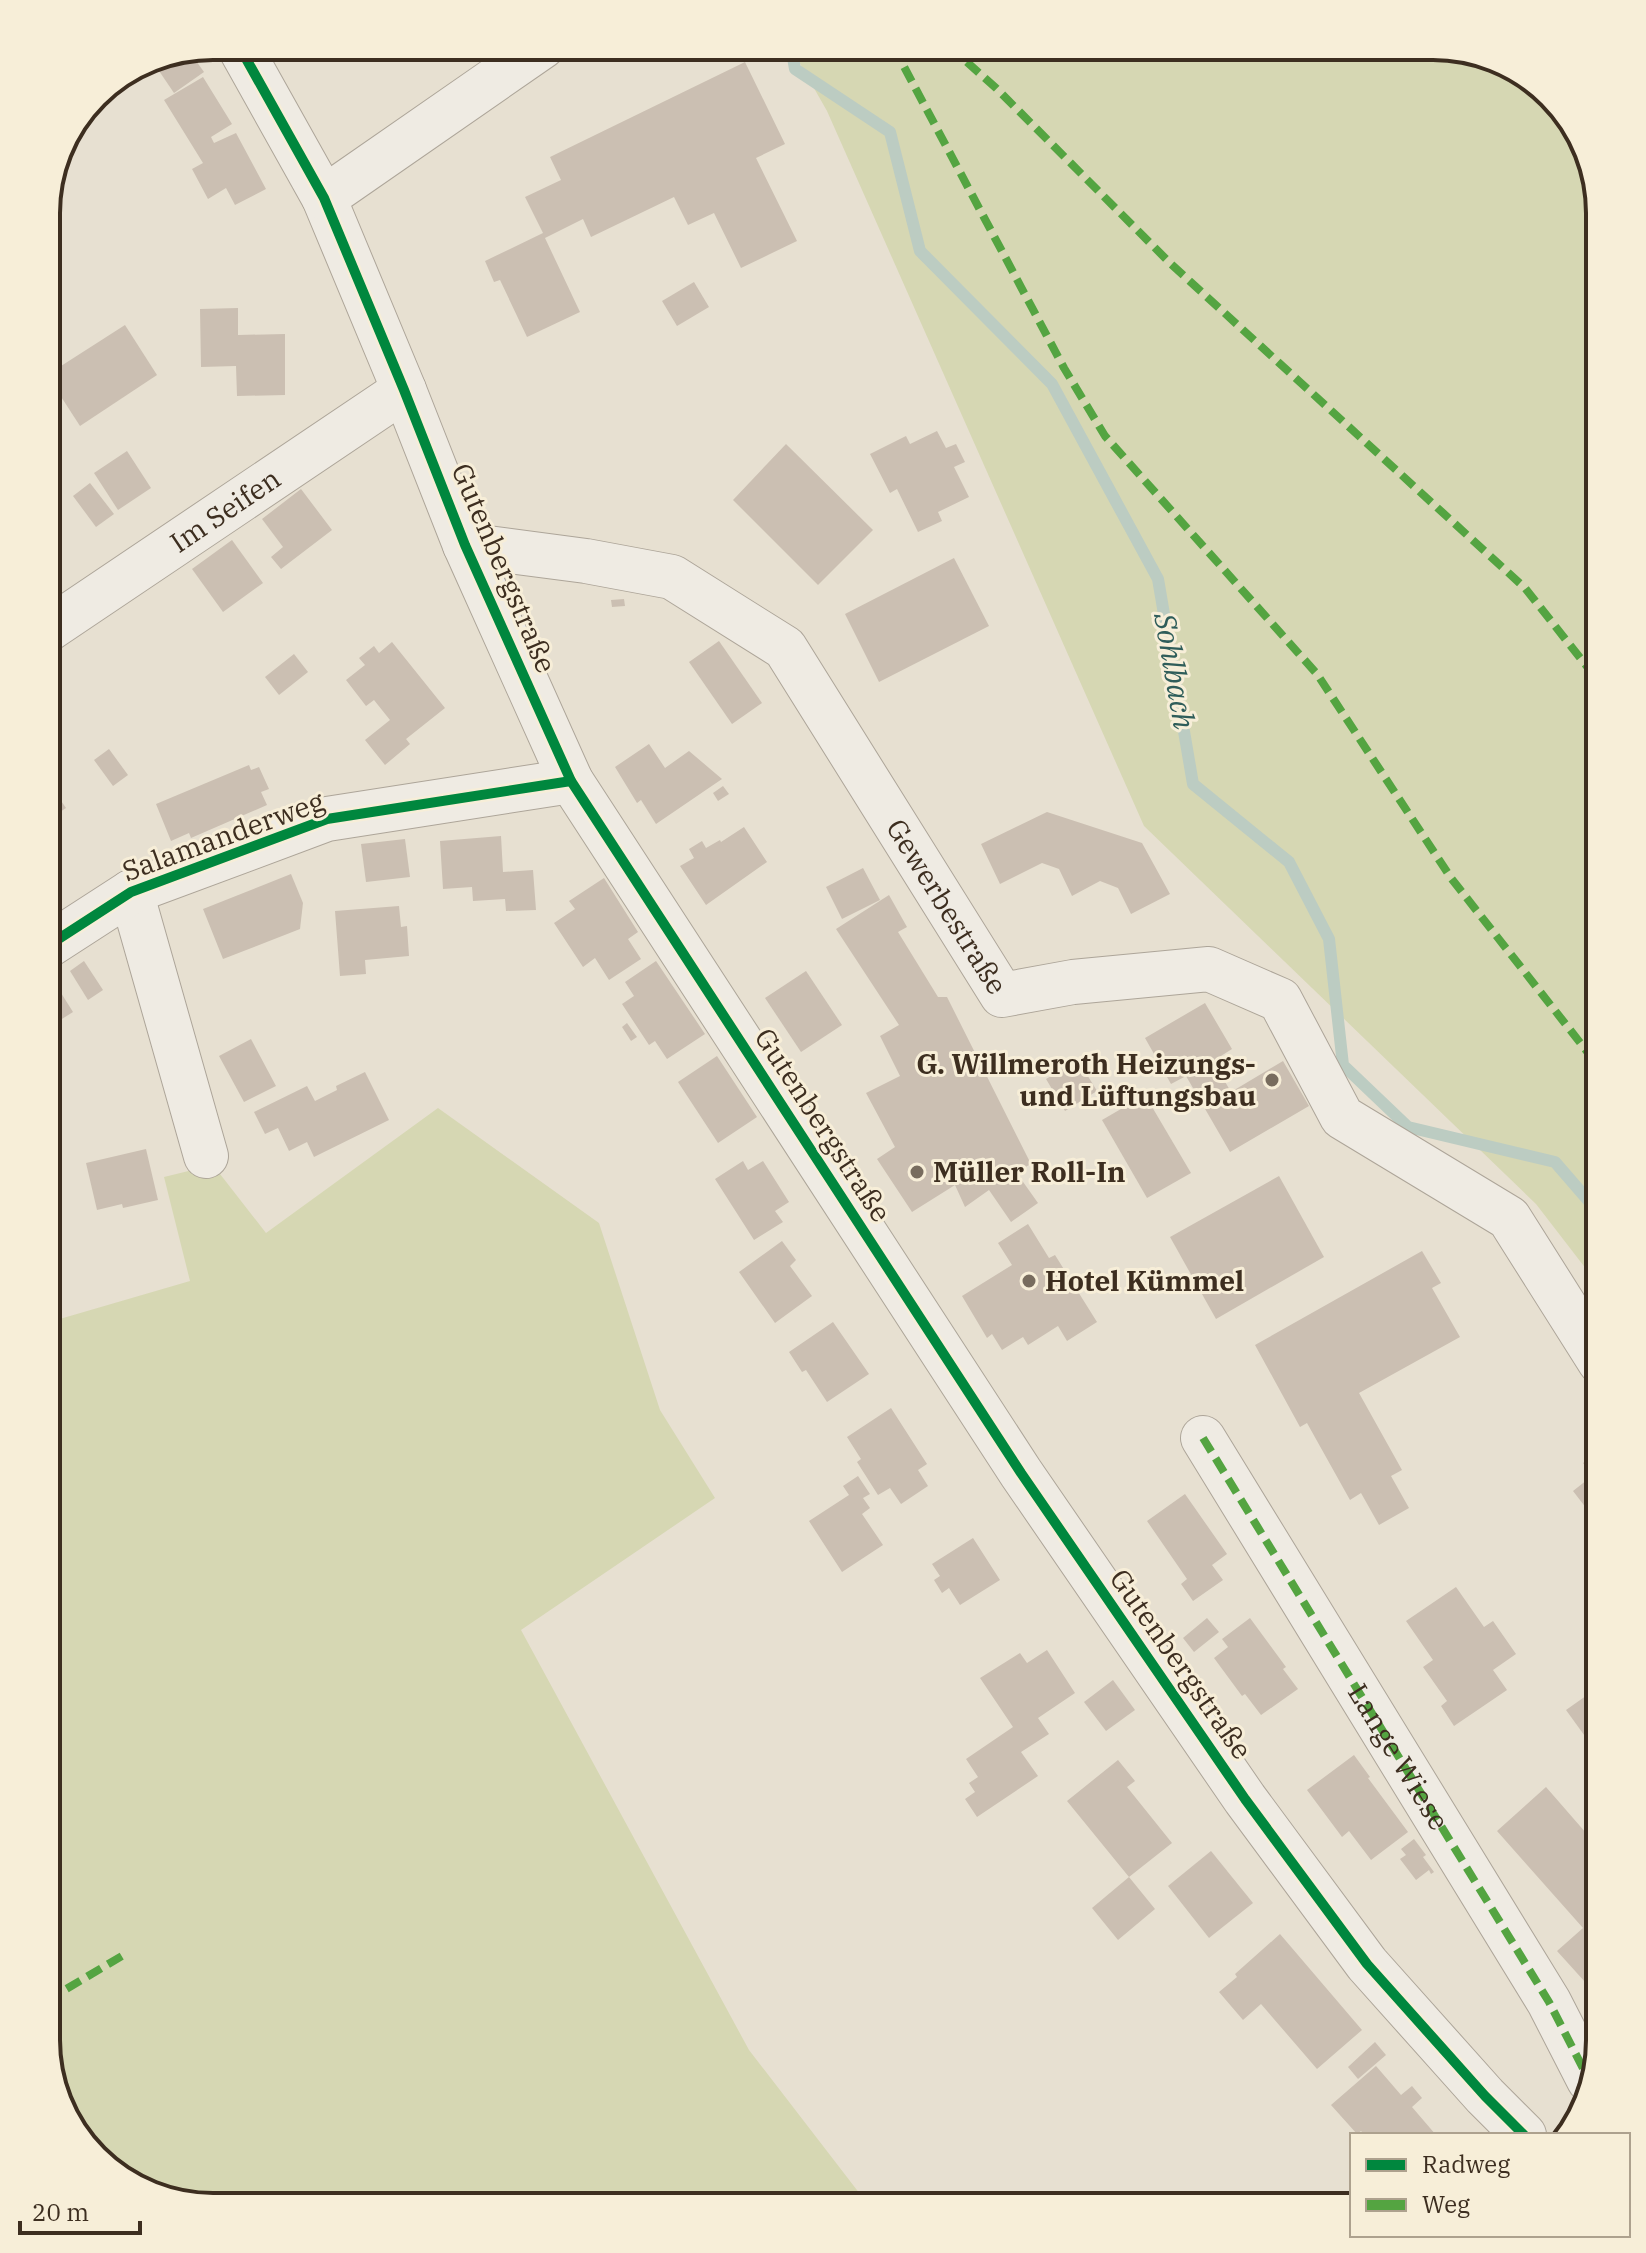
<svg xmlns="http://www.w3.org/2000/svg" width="1646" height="2253" viewBox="0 0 1646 2253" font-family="'IBM Plex Serif',serif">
  <rect width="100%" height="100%" fill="#e7e0d1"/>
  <g fill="#d6d7b3">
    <polygon points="790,46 1444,46 1517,69 1577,129 1600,213 1600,1287 1536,1204 1144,826 827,111"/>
    <polygon points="438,1108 599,1223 660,1410 715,1498 521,1630 749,2050 870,2207 202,2207 129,2184 69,2124 46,2040 46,1323 190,1281 164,1177 213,1165 266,1233"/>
  </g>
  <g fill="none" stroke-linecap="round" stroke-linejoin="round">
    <polyline stroke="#bcccc2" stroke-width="12" points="791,46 795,69 890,132 920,251 1052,384 1158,579 1193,784 1289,862 1329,939 1343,1065 1408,1127 1555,1162 1600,1214"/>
  </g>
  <g fill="#cbbfb2">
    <polygon points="189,51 204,72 174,93 153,62 163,56"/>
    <polygon points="745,62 785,144 756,158 797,241 741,268 714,213 688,225 674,197 591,237 583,219 545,238 580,312 527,337 500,280 494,282 485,261 543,233 525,197 561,180 550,157"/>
    <polygon points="203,77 232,124 211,137 214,143 236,133 266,189 235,205 226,188 208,199 192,169 203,163 164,100"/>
    <polygon points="694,282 709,307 677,326 662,301"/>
    <polygon points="238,308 238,335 285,334 285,395 237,396 236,366 201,367 200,309"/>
    <polygon points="125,325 157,375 80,426 47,375"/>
    <polygon points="937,431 946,448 956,444 965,462 954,467 969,497 938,512 942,521 918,532 897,489 890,493 870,454 906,436 910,444"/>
    <polygon points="786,444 873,530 818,585 733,500"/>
    <polygon points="127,451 151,488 118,510 94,473"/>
    <polygon points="90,483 114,514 96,527 73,496"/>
    <polygon points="301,489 332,530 281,569 271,557 283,547 262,519"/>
    <polygon points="232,540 263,583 223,612 192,569"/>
    <polygon points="954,558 989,626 879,682 845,614"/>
    <polygon points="624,599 625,606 612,607 611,600"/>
    <polygon points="719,641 762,703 732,724 689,662"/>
    <polygon points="392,642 445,708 406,739 410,744 385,765 365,740 390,720 374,700 366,706 346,680 365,665 359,658 374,646 379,653"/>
    <polygon points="294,654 308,672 279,695 265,677"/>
    <polygon points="649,744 665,768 689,751 722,779 656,824 641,800 637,803 615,767"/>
    <polygon points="109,749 128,775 113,786 94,760"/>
    <polygon points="249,765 251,770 259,767 269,789 261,792 267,805 191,838 189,833 171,841 156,804"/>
    <polygon points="46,779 66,808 46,821"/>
    <polygon points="723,786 729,794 718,801 713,793"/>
    <polygon points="1047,812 1142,843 1170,894 1131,914 1118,888 1100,881 1072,896 1059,869 1042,863 1000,884 981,844"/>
    <polygon points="744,827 767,862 706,905 680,866 694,858 689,849 702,841 706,848 720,840 721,842"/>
    <polygon points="501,836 503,872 533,870 536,910 506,911 505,899 473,901 472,887 443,889 440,841"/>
    <polygon points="405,839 410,877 366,882 361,844"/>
    <polygon points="863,868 880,900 842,919 826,887"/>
    <polygon points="291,874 303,903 300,929 223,959 203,909"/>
    <polygon points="604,878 638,932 628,939 641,959 609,980 595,958 583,967 554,923 575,909 569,901"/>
    <polygon points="889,895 907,927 898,932 938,997 947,997 1031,1164 1016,1172 1038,1203 1011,1222 989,1190 965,1207 955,1185 912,1212 877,1159 895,1147 866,1093 900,1076 880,1036 899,1025 836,929"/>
    <polygon points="399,906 401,927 407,926 409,956 365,960 366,974 340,976 335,911"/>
    <polygon points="84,961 103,990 88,1000 70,971"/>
    <polygon points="656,961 705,1034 667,1059 655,1041 649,1045 622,1004 634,996 625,982"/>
    <polygon points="806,971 842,1025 801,1052 765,998"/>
    <polygon points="51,977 73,1012 46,1029 46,980"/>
    <polygon points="1205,1003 1232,1049 1213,1061 1231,1092 1283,1061 1309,1106 1230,1152 1186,1076 1171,1084 1145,1038"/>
    <polygon points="627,1023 637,1037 631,1041 622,1027"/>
    <polygon points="251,1039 276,1086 244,1102 219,1056"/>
    <polygon points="717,1056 757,1117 718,1143 678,1082"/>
    <polygon points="1078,1060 1097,1091 1065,1111 1046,1079"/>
    <polygon points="365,1072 389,1120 314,1157 307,1142 289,1151 278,1128 265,1134 254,1112 307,1086 315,1101 337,1090 336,1086"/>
    <polygon points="1145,1095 1191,1173 1147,1198 1102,1120"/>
    <polygon points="146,1149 158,1200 123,1208 122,1204 97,1210 86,1163"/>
    <polygon points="743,1161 748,1170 763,1161 789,1202 775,1211 783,1222 754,1240 715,1179"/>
    <polygon points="1279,1176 1324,1257 1216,1319 1170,1237"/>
    <polygon points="1028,1224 1049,1258 1055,1255 1097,1322 1067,1341 1058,1326 1028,1345 1023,1337 1002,1350 992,1334 987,1338 962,1296 1012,1265 998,1243"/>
    <polygon points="782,1241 796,1260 790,1266 812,1296 775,1323 739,1272"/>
    <polygon points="1422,1251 1441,1283 1432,1288 1460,1337 1359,1393 1402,1470 1391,1476 1409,1508 1379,1525 1361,1493 1350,1500 1307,1423 1300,1427 1255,1345"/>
    <polygon points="833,1322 869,1374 827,1402 806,1370 802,1372 789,1352"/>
    <polygon points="891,1408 927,1464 918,1470 928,1486 901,1504 890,1488 878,1495 857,1462 861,1459 847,1437"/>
    <polygon points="1598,1452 1600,1455 1600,1526 1573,1491 1592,1476 1583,1463"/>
    <polygon points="858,1476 870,1494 863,1498 870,1508 862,1514 883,1545 842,1572 809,1521 849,1495 843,1486"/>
    <polygon points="1185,1494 1227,1554 1212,1565 1223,1580 1193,1601 1181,1584 1187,1579 1147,1521"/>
    <polygon points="973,1538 1000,1580 960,1605 949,1588 942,1593 934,1580 940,1576 932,1564"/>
    <polygon points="1456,1587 1484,1627 1493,1621 1516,1654 1493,1670 1507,1690 1454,1726 1441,1706 1447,1701 1423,1667 1433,1660 1406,1621"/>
    <polygon points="1207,1618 1219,1632 1194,1652 1183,1638"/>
    <polygon points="1250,1618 1286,1667 1283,1669 1298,1689 1261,1715 1245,1694 1242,1696 1214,1658 1228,1647 1222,1639"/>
    <polygon points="1047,1650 1075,1693 1038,1718 1049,1734 1021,1752 1038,1776 977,1817 965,1799 975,1792 969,1783 978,1777 966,1759 1013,1727 980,1678 1020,1653 1027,1663"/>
    <polygon points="1113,1680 1135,1710 1106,1731 1084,1702"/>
    <polygon points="1600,1686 1600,1757 1566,1710"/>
    <polygon points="1354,1755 1370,1777 1368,1778 1408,1832 1371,1860 1349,1831 1342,1837 1307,1790"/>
    <polygon points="1118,1760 1135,1781 1127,1787 1172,1843 1129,1877 1067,1801"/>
    <polygon points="1546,1787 1600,1849 1600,1989 1595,1993 1557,1951 1583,1928 1497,1831"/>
    <polygon points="1414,1839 1426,1855 1423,1857 1434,1872 1431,1874 1429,1870 1416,1880 1400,1859 1406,1855 1401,1849"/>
    <polygon points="1211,1851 1253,1903 1209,1938 1168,1886"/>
    <polygon points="1129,1877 1155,1909 1118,1940 1092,1908"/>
    <polygon points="1280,1934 1362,2030 1317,2069 1261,2004 1243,2020 1219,1992 1237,1977 1235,1974"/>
    <polygon points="1375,2042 1386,2055 1358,2079 1348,2067"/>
    <polygon points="1376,2066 1401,2095 1412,2086 1422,2098 1412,2107 1436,2135 1365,2135 1361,2131 1357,2134 1331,2105"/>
  </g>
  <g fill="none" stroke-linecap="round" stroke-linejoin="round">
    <g stroke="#ada599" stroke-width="46">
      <g id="minor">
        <polyline points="239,46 324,198 404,390 465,545 571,781 1021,1473 1245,1799 1367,1964 1485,2096 1524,2135"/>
        <polyline points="324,198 543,46"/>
        <path id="s1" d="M465,545L586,561L672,577L785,648L1002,995L1073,982L1209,969L1280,1000L1342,1117L1509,1218L1600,1362"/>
        <path id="s2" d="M46,631L404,390"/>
        <polyline points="131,892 206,1156"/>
        <polyline points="46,947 131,892 327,819 571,781"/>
        <path id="s3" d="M1203,1438L1549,2002L1589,2080"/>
      </g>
    </g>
    <use href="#minor" stroke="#efebe3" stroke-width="44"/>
    <g stroke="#54a441" stroke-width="8" stroke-dasharray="16 8" stroke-linecap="butt">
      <polyline points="893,46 1064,368 1105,436 1317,674 1451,878 1600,1068"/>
      <polyline points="949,46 996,88 1171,264 1525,588 1600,683"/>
      <polyline points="1203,1438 1549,2002 1589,2080"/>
      <polyline points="46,2001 127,1953"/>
    </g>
    <g stroke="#f7eed8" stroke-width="15">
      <g id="cycleway">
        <polyline points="239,46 324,198 404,390 465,545 571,781 1021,1473 1245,1799 1367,1964 1485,2096 1524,2135"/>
        <polyline points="46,947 131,892 327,819 571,781"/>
      </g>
    </g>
    <use href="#cycleway" stroke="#00873e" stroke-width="10"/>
  </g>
  <g fill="#786c5e" stroke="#f7eed8" stroke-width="3">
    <circle cx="1272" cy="1080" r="8"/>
    <circle cx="917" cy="1172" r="8"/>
    <circle cx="1029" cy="1281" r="8"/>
  </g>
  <g text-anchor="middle" stroke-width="6" stroke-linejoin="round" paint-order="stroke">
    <g font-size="28" fill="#3d2e20" stroke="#f7eed8">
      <text dy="10" stroke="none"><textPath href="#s2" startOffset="216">Im Seifen</textPath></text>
      <text transform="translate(504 568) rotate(67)" y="10">Gutenbergstraße</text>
      <text transform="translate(223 836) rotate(-20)" y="10">Salamanderweg</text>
      <text dy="10" stroke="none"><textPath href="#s1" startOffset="648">Gewerbestraße</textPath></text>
      <text transform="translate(823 1125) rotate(57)" y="10">Gutenbergstraße</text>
      <text transform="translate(1181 1664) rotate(55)" y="10">Gutenbergstraße</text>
      <text dy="10" stroke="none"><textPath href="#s3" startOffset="374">Lange Wiese</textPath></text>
    </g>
    <g font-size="28" font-weight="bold" fill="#3d2e20" stroke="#f7eed8" text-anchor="start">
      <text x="1256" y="1074" text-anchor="end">G. Willmeroth Heizungs-<tspan x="1256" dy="32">und Lüftungsbau</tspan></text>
      <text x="933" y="1182">Müller Roll-In</text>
      <text x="1045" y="1291">Hotel Kümmel</text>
    </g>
    <g font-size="30" font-style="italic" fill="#2f5d5a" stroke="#f7eed8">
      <text transform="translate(1174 671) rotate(80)" y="10">Sohlbach</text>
    </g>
  </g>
  <path d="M0 0H1646V2253H0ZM213 60H1433A153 153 0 0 1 1586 213V2040A153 153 0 0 1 1433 2193H213A153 153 0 0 1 60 2040V213A153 153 0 0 1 213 60Z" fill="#f7eed8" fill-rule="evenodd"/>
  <path fill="none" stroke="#3d2e20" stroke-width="4" d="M213 60H1433A153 153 0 0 1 1586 213V2040A153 153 0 0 1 1433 2193H213A153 153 0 0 1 60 2040V213A153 153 0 0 1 213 60Z"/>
  <rect x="1350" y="2133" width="280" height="104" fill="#f7eed8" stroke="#ada18e" stroke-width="2"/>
  <rect x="1366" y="2159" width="40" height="12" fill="#00873e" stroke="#ada18e" stroke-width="2"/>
  <text x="1422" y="2173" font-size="24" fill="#3d2e20">Radweg</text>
  <rect x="1366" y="2199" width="40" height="12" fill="#54a441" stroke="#ada18e" stroke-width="2"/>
  <text x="1422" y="2213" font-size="24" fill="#3d2e20">Weg</text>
  <path d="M20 2221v12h120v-12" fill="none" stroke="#3d2e20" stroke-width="4"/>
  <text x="32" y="2221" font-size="24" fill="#3d2e20" stroke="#f7eed8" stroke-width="6" paint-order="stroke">20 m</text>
</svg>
